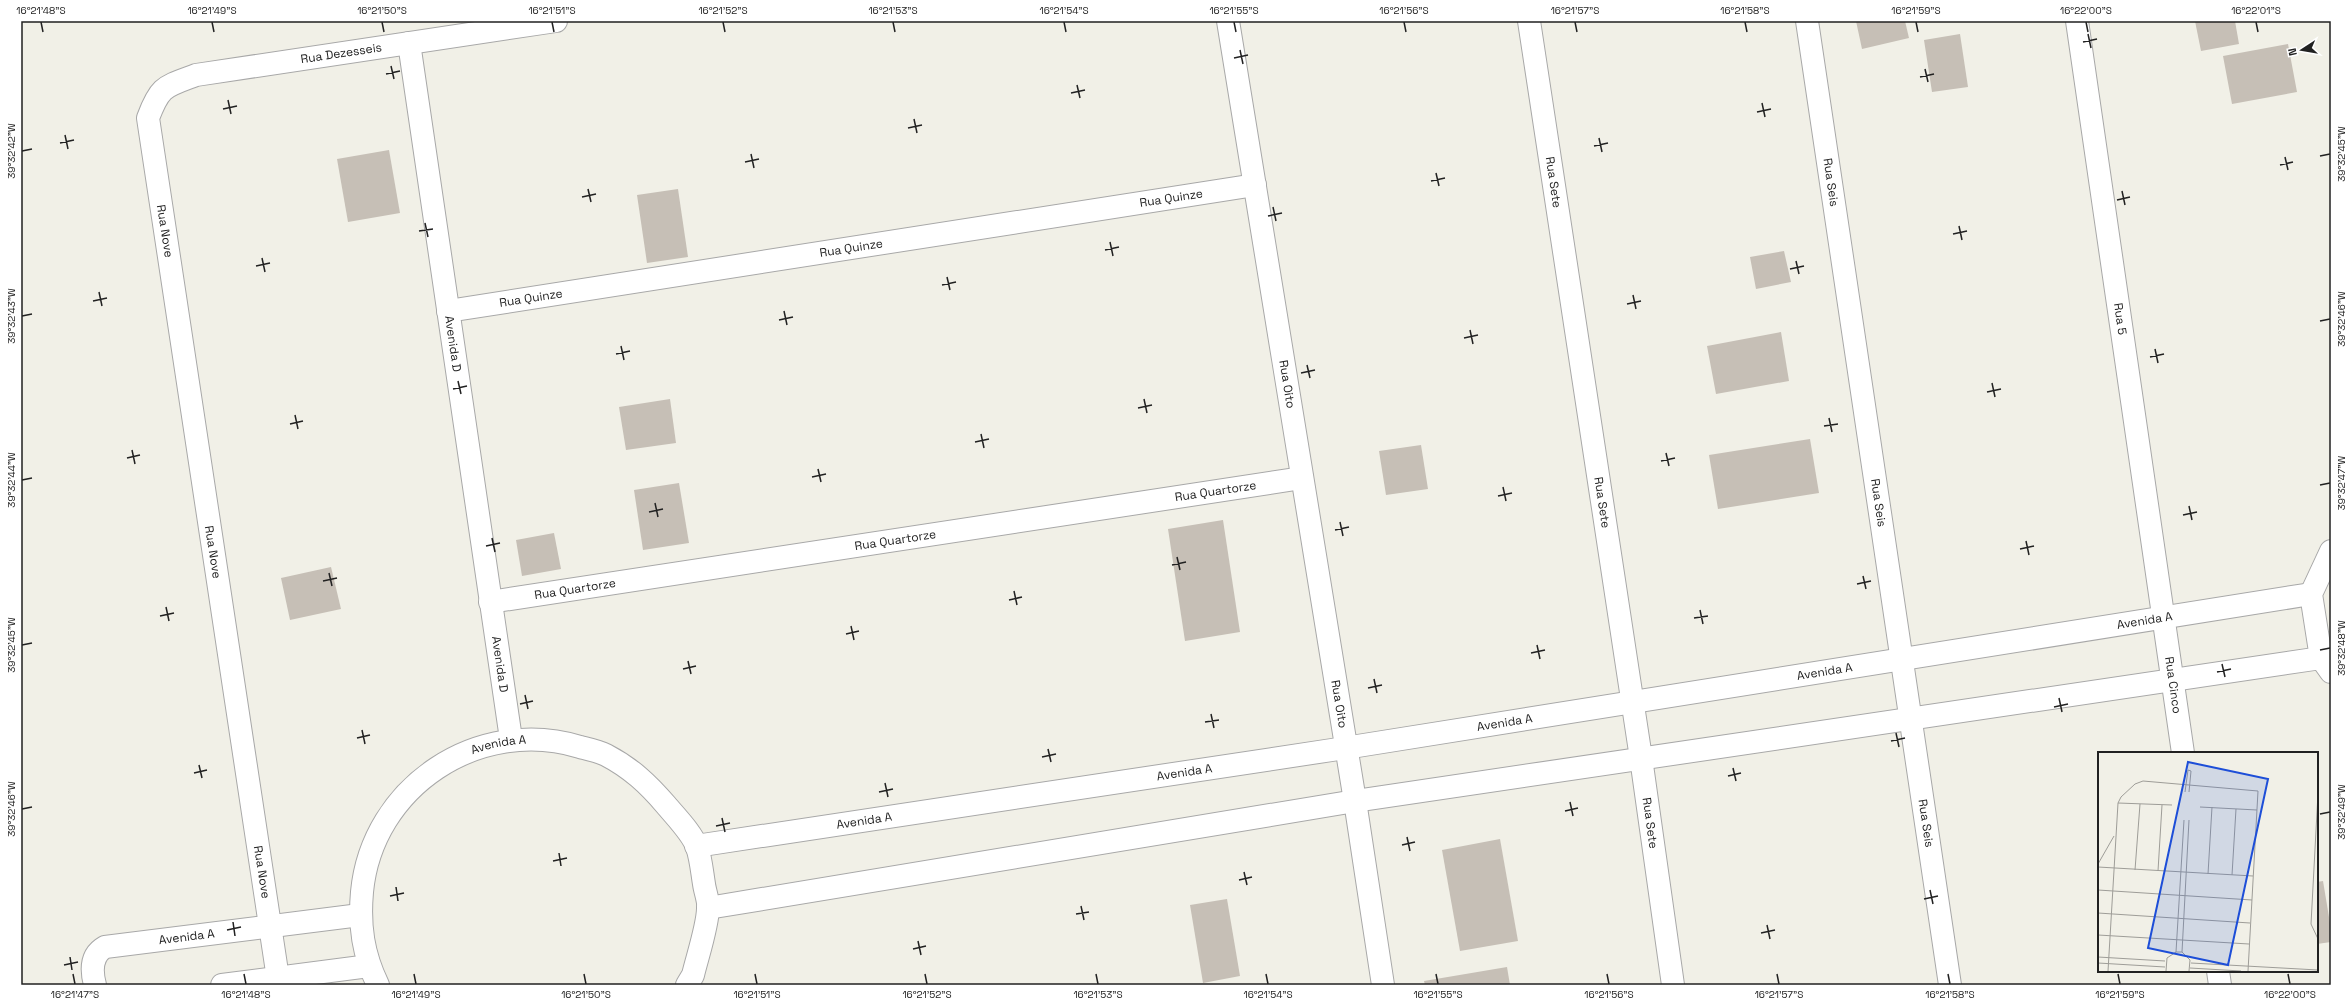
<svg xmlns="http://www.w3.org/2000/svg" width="2352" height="1006" viewBox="0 0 2352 1006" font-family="'Space Grotesk',sans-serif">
  <rect width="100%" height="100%" fill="#f1f0e7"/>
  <g fill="#c6bfb6">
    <polygon points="1856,21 1905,21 1909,38 1862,49"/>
    <polygon points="2195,21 2235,21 2239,44 2201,51"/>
    <polygon points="1960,34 1968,87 1932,92 1924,40"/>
    <polygon points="2288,44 2297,92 2232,104 2223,56"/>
    <polygon points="389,150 400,213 348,222 337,159"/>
    <polygon points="678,189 688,257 647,263 637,195"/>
    <polygon points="1784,251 1791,282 1756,289 1750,257"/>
    <polygon points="1781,332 1789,381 1716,394 1707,346"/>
    <polygon points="670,399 676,443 626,450 619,407"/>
    <polygon points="1810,439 1819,493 1718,509 1709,455"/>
    <polygon points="1421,445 1428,489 1386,495 1379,451"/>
    <polygon points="679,483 689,543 643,550 634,490"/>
    <polygon points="1223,520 1240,632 1185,641 1168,529"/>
    <polygon points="554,533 561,569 522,576 516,540"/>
    <polygon points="331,567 341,609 290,620 281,578"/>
    <polygon points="1500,839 1518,941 1460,951 1442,850"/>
    <polygon points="2323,881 2331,929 2331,942 2317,944 2317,882"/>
    <polygon points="1227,899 1240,976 1203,983 1190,905"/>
    <polygon points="1507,967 1510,985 1425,985 1424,981"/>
  </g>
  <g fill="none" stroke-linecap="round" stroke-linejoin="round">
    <g stroke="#a8a8a8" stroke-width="24">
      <g id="minor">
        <path id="s1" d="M1228,21L1355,801L1383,985"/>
        <path id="s2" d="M1529,21L1641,758L1673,985"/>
        <path id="s3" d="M1807,21L1950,985"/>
        <path id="s4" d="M2077,21L2183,753"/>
        <path id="s5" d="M409,43L511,739"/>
        <path id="s6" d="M448,311L1255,185"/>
        <polyline points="2331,551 2311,594 2321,658 2331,672"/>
        <path id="s7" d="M490,602L1302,478"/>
        <path id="s8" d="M696,846L1345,748L2311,594"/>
        <polyline points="708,908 1355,801 2321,658"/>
        <polyline points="2218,971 2220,985"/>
        <path id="s9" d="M95,985C91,970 91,955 105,947L360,915"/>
        <polyline points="222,985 369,966"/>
        <path id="s10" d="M279,985L148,118C160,86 164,87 196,75L556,21"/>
        <path id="s11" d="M378,985C363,954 359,926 362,892C372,786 479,716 580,747C588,749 598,751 606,755C631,768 648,784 666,805C676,817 692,833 697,847C701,859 702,872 704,884C705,892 709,901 708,908C708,925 697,958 693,975L687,985"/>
      </g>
    </g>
    <use href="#minor" stroke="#fff" stroke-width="22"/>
  </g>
  <path fill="none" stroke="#212121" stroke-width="1.5" d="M41,22L43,32M212,22L214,32M382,22L384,32M552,22L554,32M723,22L725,32M893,22L895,32M1064,22L1066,32M1234,22L1236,32M1404,22L1406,32M1575,22L1577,32M1745,22L1747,32M1916,22L1918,32M2086,22L2088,32M2256,22L2258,32M2088,34L2091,48M2083,42L2097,39M1240,50L1243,64M1234,58L1248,55M391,66L394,79M1925,69L1928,82M386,74L400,71M1920,77L1934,74M1077,85L1080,98M1071,93L1085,90M228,100L231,114M1762,103L1765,117M223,109L237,106M1757,112L1771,109M914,119L917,133M908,128L922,125M65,135L68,149M1599,138L1602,152M60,143L74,140M1594,146L1608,143M22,151L32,149M751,154L754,168M2320,156L2330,154M2285,157L2288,170M745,162L759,159M2280,165L2293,162M1436,173L1439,186M1431,181L1445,178M588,189L591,202M2122,191L2125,205M582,197L596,194M2117,200L2130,197M1273,207L1276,221M1268,216L1282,213M425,223L428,237M1959,226L1962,240M419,231L433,229M1953,234L1967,231M1110,242L1113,256M1105,250L1119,247M262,258L265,272M1796,261L1799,274M256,266L270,263M1790,269L1804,266M947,277L950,290M942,285L956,282M99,292L102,306M1633,295L1636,309M93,301L107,298M1627,304L1641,301M784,311L787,325M22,316L32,314M779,320L793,317M2320,321L2330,319M1470,330L1473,344M1464,338L1478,335M621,346L624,360M2155,349L2158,363M616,354L630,351M2150,357L2164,354M1307,365L1310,378M1301,373L1315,370M458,381L461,394M1992,383L1995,397M453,389L467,386M1987,392L2001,389M1144,399L1147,413M1138,408L1152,405M295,415L298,429M1829,418L1832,432M290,424L303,421M1824,426L1838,424M981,434L984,448M975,442L989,439M132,450L135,464M1666,453L1669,466M127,458L140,455M1661,461L1675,458M818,469L821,482M812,477L826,474M22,480L32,478M2320,485L2330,483M1503,487L1506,501M1498,496L1512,493M655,503L658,517M2189,506L2192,520M649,512L663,509M2183,515L2197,512M1340,522L1343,536M1335,530L1349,527M492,538L495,552M2026,541L2029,555M486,546L500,543M2020,549L2034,546M1177,557L1180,570M1172,565L1186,562M329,573L332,586M1863,576L1866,589M323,581L337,578M1857,584L1871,581M1014,591L1017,605M1009,600L1022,597M166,607L169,621M1700,610L1703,624M160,616L174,613M1694,618L1708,616M851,626L854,640M846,634L859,631M22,645L32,643M1537,645L1540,659M2320,650L2330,648M1531,653L1545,650M688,661L691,674M2222,664L2225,677M683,669L696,666M2217,672L2231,669M1374,679L1377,693M1368,688L1382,685M525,695L528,709M2059,698L2062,712M520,704L533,701M2054,707L2068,704M1211,714L1214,728M1205,722L1219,720M362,730L365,744M1896,733L1899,747M357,738L370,735M1891,741L1905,738M1048,749L1051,762M1042,757L1056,754M199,765L202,778M1733,768L1736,781M194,773L207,770M1728,776L1741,773M885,783L888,797M879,792L893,789M1570,802L1573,816M22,809L32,807M1565,811L1578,808M2320,814L2330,812M722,818L725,832M716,826L730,823M1407,837L1410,851M1402,845L1415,842M559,853L561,866M553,861L567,858M1244,872L1247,885M1239,880L1252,877M396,887L398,901M1930,890L1933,904M390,896L404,893M1924,899L1938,896M1081,906L1084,920M1076,914L1089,912M233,922L235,936M1767,925L1770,939M227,930L241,927M1761,933L1775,930M918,941L921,955M913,949L926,946M70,957L72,970M64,965L78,962M73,974L75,984M244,974L246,984M414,974L416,984M584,974L586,984M755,974L757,984M925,974L927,984M1096,974L1098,984M1266,974L1268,984M1436,974L1438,984M1607,974L1609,984M1777,974L1779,984M1948,974L1950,984M2118,974L2120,984M2288,974L2290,984"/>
  <g text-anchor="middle" stroke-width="3.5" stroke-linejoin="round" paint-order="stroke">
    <g font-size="12" fill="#212121" stroke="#fff">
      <text dy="4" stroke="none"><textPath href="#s10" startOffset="1092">Rua Dezesseis</textPath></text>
      <text dy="4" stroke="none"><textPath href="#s2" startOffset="163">Rua Sete</textPath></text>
      <text dy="4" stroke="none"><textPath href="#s3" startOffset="163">Rua Seis</textPath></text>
      <text dy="4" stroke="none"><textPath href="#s6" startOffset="732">Rua Quinze</textPath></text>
      <text transform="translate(165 231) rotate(81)" y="4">Rua Nove</text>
      <text dy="4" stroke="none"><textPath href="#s6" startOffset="408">Rua Quinze</textPath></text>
      <text dy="4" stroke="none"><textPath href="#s6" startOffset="84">Rua Quinze</textPath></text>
      <text dy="4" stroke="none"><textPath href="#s4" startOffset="301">Rua 5</textPath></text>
      <text dy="4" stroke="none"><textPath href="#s5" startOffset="304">Avenida D</textPath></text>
      <text dy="4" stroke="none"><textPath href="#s1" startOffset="368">Rua Oito</textPath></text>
      <text dy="4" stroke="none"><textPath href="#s7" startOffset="734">Rua Quartorze</textPath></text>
      <text dy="4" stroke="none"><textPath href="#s2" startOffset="487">Rua Sete</textPath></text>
      <text dy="4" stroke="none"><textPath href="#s3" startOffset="487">Rua Seis</textPath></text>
      <text dy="4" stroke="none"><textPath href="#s7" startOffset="410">Rua Quartorze</textPath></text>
      <text transform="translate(213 552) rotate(81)" y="4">Rua Nove</text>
      <text dy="4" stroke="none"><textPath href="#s7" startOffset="86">Rua Quartorze</textPath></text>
      <text dy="4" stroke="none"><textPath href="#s8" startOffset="1466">Avenida A</textPath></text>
      <text dy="4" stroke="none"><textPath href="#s5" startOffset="628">Avenida D</textPath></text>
      <text dy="4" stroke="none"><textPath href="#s8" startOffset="1142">Avenida A</textPath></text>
      <text dy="4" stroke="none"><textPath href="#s4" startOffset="671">Rua Cinco</textPath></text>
      <text dy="4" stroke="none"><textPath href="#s1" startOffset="692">Rua Oito</textPath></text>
      <text dy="4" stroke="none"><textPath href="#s8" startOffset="818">Avenida A</textPath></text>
      <text dy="4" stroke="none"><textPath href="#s11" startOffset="312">Avenida A</textPath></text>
      <text dy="4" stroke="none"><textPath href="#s8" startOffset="494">Avenida A</textPath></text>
      <text dy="4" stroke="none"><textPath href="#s8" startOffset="170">Avenida A</textPath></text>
      <text dy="4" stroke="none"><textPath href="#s2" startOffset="811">Rua Sete</textPath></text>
      <text dy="4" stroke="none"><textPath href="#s3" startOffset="811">Rua Seis</textPath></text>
      <text transform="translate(262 872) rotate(81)" y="4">Rua Nove</text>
      <text dy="4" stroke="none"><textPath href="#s9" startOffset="125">Avenida A</textPath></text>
    </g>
  </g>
  <g transform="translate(2098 752)">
    <rect width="220" height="220" fill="#f1f0e7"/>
    <path fill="none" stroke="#9e9d98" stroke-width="1" d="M87,40L90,18L93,19L91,40M220,41L213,172L220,187M20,51L74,53M102,55L159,58M0,112L16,84M0,115L155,124M37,118L42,52M60,119L64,53M110,122L114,55M134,123L138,57M0,138L154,148M0,161L152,171M0,183L151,192M78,200L86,68M84,200L91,68M0,205L67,209M0,211L67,215M93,211L220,218M92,216L143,219M10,219L20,51L23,45L37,32L45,29L160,39L150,219M68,219L69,206L78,200H84L92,208L91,219"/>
    <path fill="#1d4ed8" fill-opacity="0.15" stroke="#1d4ed8" stroke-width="2" d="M90,10L170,27L130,213L50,196Z"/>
    <rect width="220" height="220" fill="none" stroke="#212121" stroke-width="2"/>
  </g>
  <rect width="2352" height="1006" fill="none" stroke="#ffffff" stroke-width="44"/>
  <g transform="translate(2302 50) rotate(258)" stroke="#ffffff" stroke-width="3" paint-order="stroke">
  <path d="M0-3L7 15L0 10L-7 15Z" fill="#212121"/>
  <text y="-6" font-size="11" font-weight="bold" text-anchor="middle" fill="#212121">N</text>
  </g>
  <rect x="22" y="22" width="2308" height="962" fill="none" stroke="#212121" stroke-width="1.5"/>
  <g font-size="10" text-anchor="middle" fill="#212121">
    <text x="41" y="14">16°21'48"S</text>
    <text x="212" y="14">16°21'49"S</text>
    <text x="382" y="14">16°21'50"S</text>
    <text x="552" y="14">16°21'51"S</text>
    <text x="723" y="14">16°21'52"S</text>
    <text x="893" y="14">16°21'53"S</text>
    <text x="1064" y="14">16°21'54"S</text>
    <text x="1234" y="14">16°21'55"S</text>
    <text x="1404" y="14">16°21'56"S</text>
    <text x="1575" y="14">16°21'57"S</text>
    <text x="1745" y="14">16°21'58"S</text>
    <text x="1916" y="14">16°21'59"S</text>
    <text x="2086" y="14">16°22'00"S</text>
    <text x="2256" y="14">16°22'01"S</text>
    <text transform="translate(11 151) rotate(-90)" y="4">39°32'42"W</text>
    <text transform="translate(2341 154) rotate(-90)" y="4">39°32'45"W</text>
    <text transform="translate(11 316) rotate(-90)" y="4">39°32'43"W</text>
    <text transform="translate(2341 319) rotate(-90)" y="4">39°32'46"W</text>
    <text transform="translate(11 480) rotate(-90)" y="4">39°32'44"W</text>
    <text transform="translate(2341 483) rotate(-90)" y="4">39°32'47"W</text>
    <text transform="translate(11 645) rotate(-90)" y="4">39°32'45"W</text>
    <text transform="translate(2341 648) rotate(-90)" y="4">39°32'48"W</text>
    <text transform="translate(11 809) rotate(-90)" y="4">39°32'46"W</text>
    <text transform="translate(2341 812) rotate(-90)" y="4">39°32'49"W</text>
    <text x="75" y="998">16°21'47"S</text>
    <text x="246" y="998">16°21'48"S</text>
    <text x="416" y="998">16°21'49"S</text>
    <text x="586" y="998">16°21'50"S</text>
    <text x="757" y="998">16°21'51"S</text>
    <text x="927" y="998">16°21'52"S</text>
    <text x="1098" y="998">16°21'53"S</text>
    <text x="1268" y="998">16°21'54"S</text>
    <text x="1438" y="998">16°21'55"S</text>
    <text x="1609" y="998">16°21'56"S</text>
    <text x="1779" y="998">16°21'57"S</text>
    <text x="1950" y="998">16°21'58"S</text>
    <text x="2120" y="998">16°21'59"S</text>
    <text x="2290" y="998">16°22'00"S</text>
  </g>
</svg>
